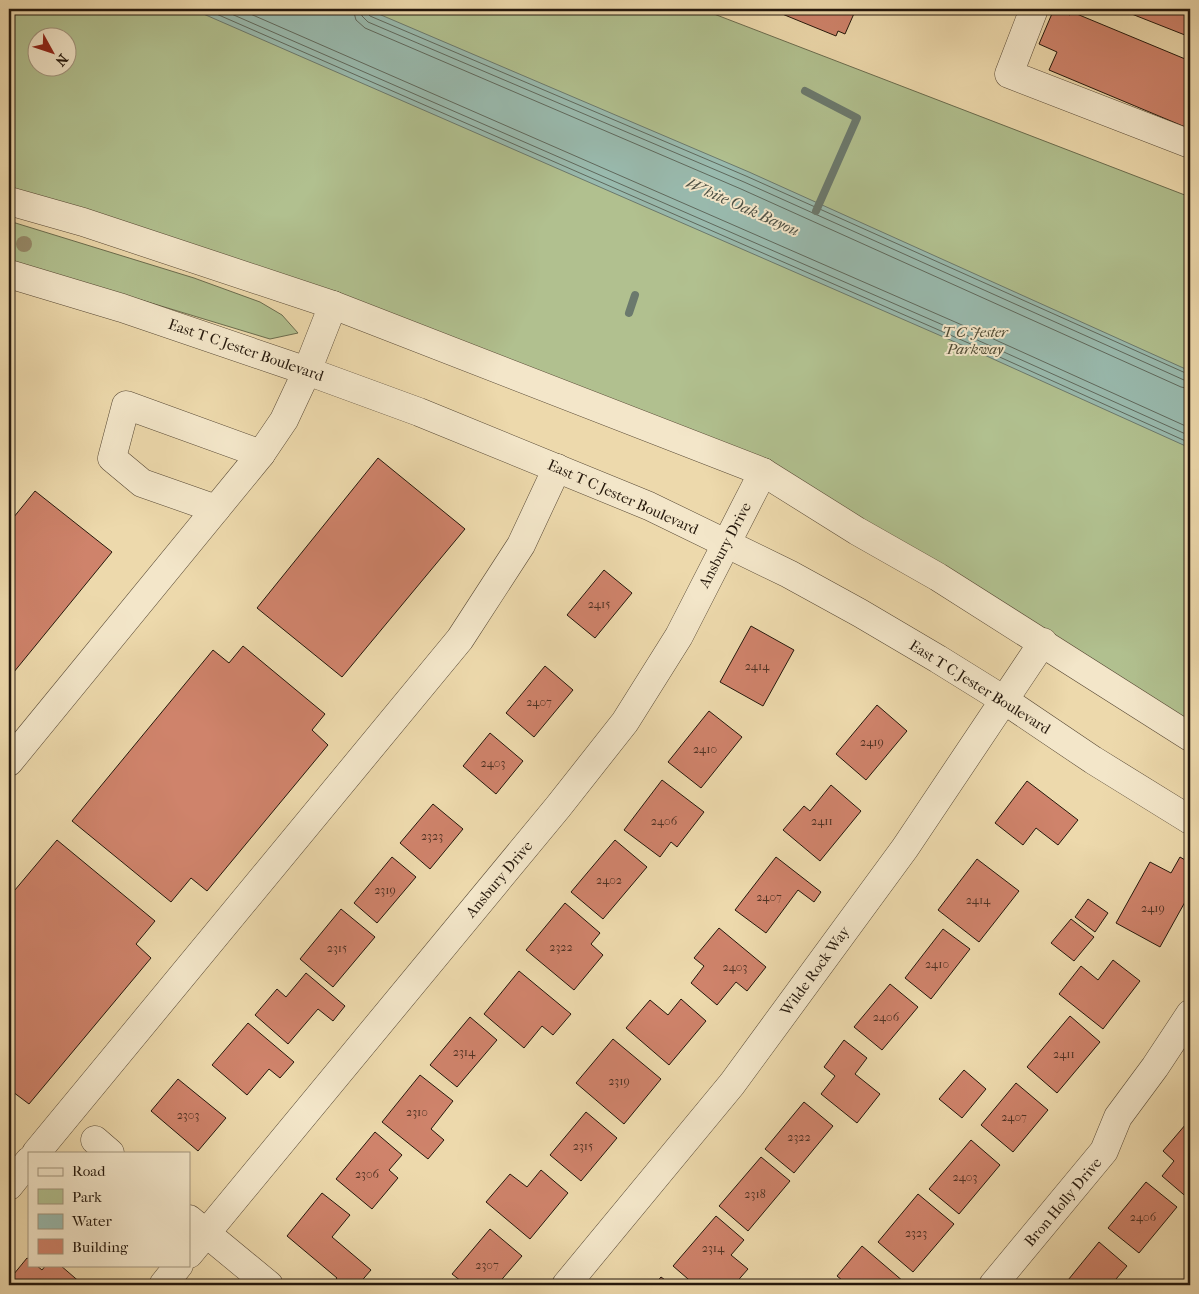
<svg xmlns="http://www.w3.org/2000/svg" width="1199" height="1294" viewBox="0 0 1199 1294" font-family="'IM FELL French Canon',serif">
  <rect width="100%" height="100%" fill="#edd9ac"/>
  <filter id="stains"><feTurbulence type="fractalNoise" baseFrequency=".004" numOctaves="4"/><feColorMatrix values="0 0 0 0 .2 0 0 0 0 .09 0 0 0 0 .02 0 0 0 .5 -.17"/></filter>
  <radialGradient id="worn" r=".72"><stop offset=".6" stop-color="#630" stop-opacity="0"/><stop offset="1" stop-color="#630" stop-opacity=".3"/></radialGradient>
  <g fill="#b1c08f" stroke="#6b6c4e" fill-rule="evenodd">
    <path d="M9,9H701L1190,197V725L869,524L9,188ZM38,38H68V68H38Z"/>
    <polygon points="9,221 194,278 260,302 282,315 298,333 270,339 9,260"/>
  </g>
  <polygon fill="#99baae" stroke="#6b796d" points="192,9 367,9 749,172 1190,371 1190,448 971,349"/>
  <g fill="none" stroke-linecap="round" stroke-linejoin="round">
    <g stroke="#5f695d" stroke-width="1">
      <polyline points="205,9 973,345 1190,443"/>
      <polyline points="220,9 975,339 1190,436"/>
      <polyline points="239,9 978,332 1190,428"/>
      <polyline points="353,9 356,20 365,28 741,189 1181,387 1190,389"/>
      <polyline points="360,9 362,16 368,22 744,182 1184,380 1190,381"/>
      <polyline points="367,9 367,13 370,16 746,176 1190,375"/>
    </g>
    <g stroke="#6b796d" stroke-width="8">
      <polyline points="805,91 857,118 816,211"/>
      <polyline points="629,313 635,295"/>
    </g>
  </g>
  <g fill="#cf836b" stroke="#25180c">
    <polygon points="770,9 856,9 845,34 838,31 836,36"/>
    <polygon points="1054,9 1070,15 1072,12 1190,61 1190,129 1049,70 1057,52 1039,44"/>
    <polygon points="1119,9 1190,9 1190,37"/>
    <polygon points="378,458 465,529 342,677 257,608"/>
    <polygon points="35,491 112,552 9,678 9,523"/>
    <polygon points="604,570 632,593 595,638 567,615"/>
    <polygon points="751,626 794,650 763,706 720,682"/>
    <polygon points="243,646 325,714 312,730 328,745 207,891 191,878 171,902 72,821 213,650 229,663"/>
    <polygon points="545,666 573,690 534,737 506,713"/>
    <polygon points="877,705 907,731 866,780 836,754"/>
    <polygon points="709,711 742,737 701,788 668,762"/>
    <polygon points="490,733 523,761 496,794 463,766"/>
    <polygon points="662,780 704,812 677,847 671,842 660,857 624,830"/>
    <polygon points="1027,781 1078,820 1058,845 1036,828 1023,845 995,823"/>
    <polygon points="831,785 861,811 820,861 783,830 804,806 810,811"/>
    <polygon points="433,804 463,829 430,869 400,843"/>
    <polygon points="57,840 155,921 136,944 151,958 29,1104 13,1092 9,1098 9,897"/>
    <polygon points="615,840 647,867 603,919 571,892"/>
    <polygon points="392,857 416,877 377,923 354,903"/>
    <polygon points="776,857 821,892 814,902 798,890 766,933 735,910"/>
    <polygon points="1180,857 1190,863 1190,893 1160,947 1116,923 1150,862 1171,873"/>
    <polygon points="977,859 1019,891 979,942 938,910"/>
    <polygon points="1088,899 1108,913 1095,932 1075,917"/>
    <polygon points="565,903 600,933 591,944 603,955 574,990 526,950"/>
    <polygon points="341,909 375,937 333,987 300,959"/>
    <polygon points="1071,919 1094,937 1074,961 1051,943"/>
    <polygon points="719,928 766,967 747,991 736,982 717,1005 691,983 704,966 694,958"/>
    <polygon points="943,929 970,949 931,999 905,978"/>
    <polygon points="1113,960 1140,981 1103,1029 1059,994 1081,966 1098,980"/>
    <polygon points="519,971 571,1014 553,1035 542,1026 524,1048 484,1014"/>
    <polygon points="306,973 345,1006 333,1021 318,1009 288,1044 255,1015 277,989 286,997"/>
    <polygon points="890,984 918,1007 882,1050 854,1027"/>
    <polygon points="681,999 706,1021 669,1065 626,1028 650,1000 668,1015"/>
    <polygon points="1070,1016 1100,1042 1057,1093 1027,1067"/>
    <polygon points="470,1017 497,1040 457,1087 430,1065"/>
    <polygon points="248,1023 294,1062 280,1078 269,1069 247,1095 212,1065"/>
    <polygon points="613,1039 661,1079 624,1124 576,1083"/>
    <polygon points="844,1040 867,1058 855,1074 880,1094 857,1123 821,1094 835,1076 824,1067"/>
    <polygon points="964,1070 986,1089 962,1118 939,1099"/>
    <polygon points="420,1075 453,1101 431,1129 444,1140 428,1159 382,1122"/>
    <polygon points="178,1079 226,1118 198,1151 151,1111"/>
    <polygon points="1016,1083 1048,1110 1013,1152 981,1125"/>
    <polygon points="804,1102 833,1126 794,1173 765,1149"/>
    <polygon points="586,1112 617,1138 581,1181 550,1155"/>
    <polygon points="1186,1124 1190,1127 1190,1200 1162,1176 1174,1161 1163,1151"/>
    <polygon points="375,1132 402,1155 389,1170 398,1178 372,1209 336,1179"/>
    <polygon points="971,1140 1000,1165 959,1214 929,1189"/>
    <polygon points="761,1157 790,1181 748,1231 719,1206"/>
    <polygon points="541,1170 568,1193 530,1239 486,1202 510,1174 527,1187"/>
    <polygon points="1146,1182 1177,1207 1139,1253 1108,1228"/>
    <polygon points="322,1193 350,1215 332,1237 371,1270 358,1285 331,1285 337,1278 287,1236"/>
    <polygon points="918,1194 954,1224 913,1272 878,1242"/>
    <polygon points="716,1216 744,1240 731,1255 748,1269 734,1285 695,1285 673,1266"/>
    <polygon points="490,1229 522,1256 497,1285 466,1285 452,1274"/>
    <polygon points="1099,1242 1127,1266 1111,1285 1064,1285"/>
    <polygon points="862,1246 904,1282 901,1285 848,1285 837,1276"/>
    <polygon points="27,1258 29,1259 29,1265 36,1265 42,1270 46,1265 60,1265 82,1284 81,1285 9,1285 9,1280"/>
    <polygon points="661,1277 672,1285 654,1285"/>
  </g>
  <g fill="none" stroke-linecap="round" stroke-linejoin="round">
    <g stroke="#574834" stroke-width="29">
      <g id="minor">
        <polyline points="1034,9 1009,74 1190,144"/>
        <polyline points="9,201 83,222 333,305 763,472 857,531 938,577 1190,737"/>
        <polyline points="9,274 122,308 307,371 419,412 649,506 789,574 860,613 938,659 1004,700 1093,760 1190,820"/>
        <polyline points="216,509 142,483 112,458 126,405 261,454"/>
        <polyline points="9,762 261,454 284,420 307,371 333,305"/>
        <polyline points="95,1140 110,1153"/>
        <polyline points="36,1153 460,639 521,545 557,468"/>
        <polyline points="9,1186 29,1161"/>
        <polyline points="189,1219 269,1285"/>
        <polyline points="189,1254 558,807 625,722 679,636 763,472"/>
        <polyline points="163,1285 179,1265"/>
        <polyline points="566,1285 732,1084 905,848 1043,642"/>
        <polyline points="993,1285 1104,1151 1118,1117 1155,1067 1190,1014"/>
      </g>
    </g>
    <use href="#minor" stroke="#f3e6c9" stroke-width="28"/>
  </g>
  <circle fill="#968a69" cx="24" cy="244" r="8"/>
  <g text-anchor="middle" stroke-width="4" stroke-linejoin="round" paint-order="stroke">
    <g font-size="12" fill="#503324">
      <text x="599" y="608">2415</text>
      <text x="757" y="670">2414</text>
      <text x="539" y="706">2407</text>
      <text x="872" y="746">2419</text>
      <text x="705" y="753">2410</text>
      <text x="493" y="767">2403</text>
      <text x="664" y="825">2406</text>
      <text x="822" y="825">2411</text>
      <text x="432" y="840">2323</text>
      <text x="609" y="884">2402</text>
      <text x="385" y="894">2319</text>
      <text x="769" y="901">2407</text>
      <text x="978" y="904">2414</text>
      <text x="1153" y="912">2419</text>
      <text x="561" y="951">2322</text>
      <text x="337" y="952">2315</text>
      <text x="937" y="968">2410</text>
      <text x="735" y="971">2403</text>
      <text x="886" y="1021">2406</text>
      <text x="464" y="1056">2314</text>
      <text x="1064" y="1058">2411</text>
      <text x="619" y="1085">2319</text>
      <text x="417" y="1116">2310</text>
      <text x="188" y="1119">2303</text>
      <text x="1014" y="1121">2407</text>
      <text x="799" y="1141">2322</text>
      <text x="583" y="1150">2315</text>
      <text x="367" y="1178">2306</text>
      <text x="965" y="1181">2403</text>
      <text x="755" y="1198">2318</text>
      <text x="1143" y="1221">2406</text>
      <text x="916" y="1237">2323</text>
      <text x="713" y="1252">2314</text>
      <text x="487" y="1269">2307</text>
    </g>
    <g font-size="15" font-style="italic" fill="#4f4a33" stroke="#f3e6c9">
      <text x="975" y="337">T C Jester<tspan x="975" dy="17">Parkway</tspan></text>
    </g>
    <g font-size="15" fill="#25180c" stroke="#f3e6c9">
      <text transform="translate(246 350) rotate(19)" y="5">East T C Jester Boulevard</text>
      <text transform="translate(623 497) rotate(24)" y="5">East T C Jester Boulevard</text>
      <text transform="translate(725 545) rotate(-62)" y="5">Ansbury Drive</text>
      <text transform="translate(980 687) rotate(32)" y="5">East T C Jester Boulevard</text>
      <text transform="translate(499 879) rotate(-50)" y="5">Ansbury Drive</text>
      <text transform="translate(815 971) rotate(-54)" y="5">Wilde Rock Way</text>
      <text transform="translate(1063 1202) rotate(-50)" y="5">Bron Holly Drive</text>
    </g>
    <g font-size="16" font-style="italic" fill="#4e5145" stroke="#f3e6c9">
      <text transform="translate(743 206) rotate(24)" y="6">White Oak Bayou</text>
    </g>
  </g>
  <rect width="1199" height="1294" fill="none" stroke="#edd9ac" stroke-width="30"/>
  <rect x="10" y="10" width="1179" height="1274" fill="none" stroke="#25180c" stroke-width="2.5"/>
  <rect x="15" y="15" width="1169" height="1264" fill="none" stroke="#25180c"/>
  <rect x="28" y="1152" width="162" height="115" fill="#f3e6c9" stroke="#a1947d"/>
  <rect x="38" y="1168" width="25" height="8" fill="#f3e6c9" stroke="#a1947d"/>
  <text x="72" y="1176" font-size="15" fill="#25180c">Road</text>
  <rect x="38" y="1189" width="25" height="15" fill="#b1c08f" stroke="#a1947d"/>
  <text x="72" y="1202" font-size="15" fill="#25180c">Park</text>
  <rect x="38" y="1214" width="25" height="15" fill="#99baae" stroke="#a1947d"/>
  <text x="72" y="1226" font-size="15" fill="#25180c">Water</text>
  <rect x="38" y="1239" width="25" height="15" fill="#cf836b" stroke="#a1947d"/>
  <text x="72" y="1252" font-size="15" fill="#25180c">Building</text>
  <g transform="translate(52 52) rotate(130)"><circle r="24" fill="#f3e6c9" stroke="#a1947d"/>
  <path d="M0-4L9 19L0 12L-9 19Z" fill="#8f2418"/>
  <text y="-8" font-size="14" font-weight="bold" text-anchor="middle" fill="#25180c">N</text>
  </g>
  <rect width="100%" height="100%" filter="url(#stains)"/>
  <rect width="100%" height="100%" fill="url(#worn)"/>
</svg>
